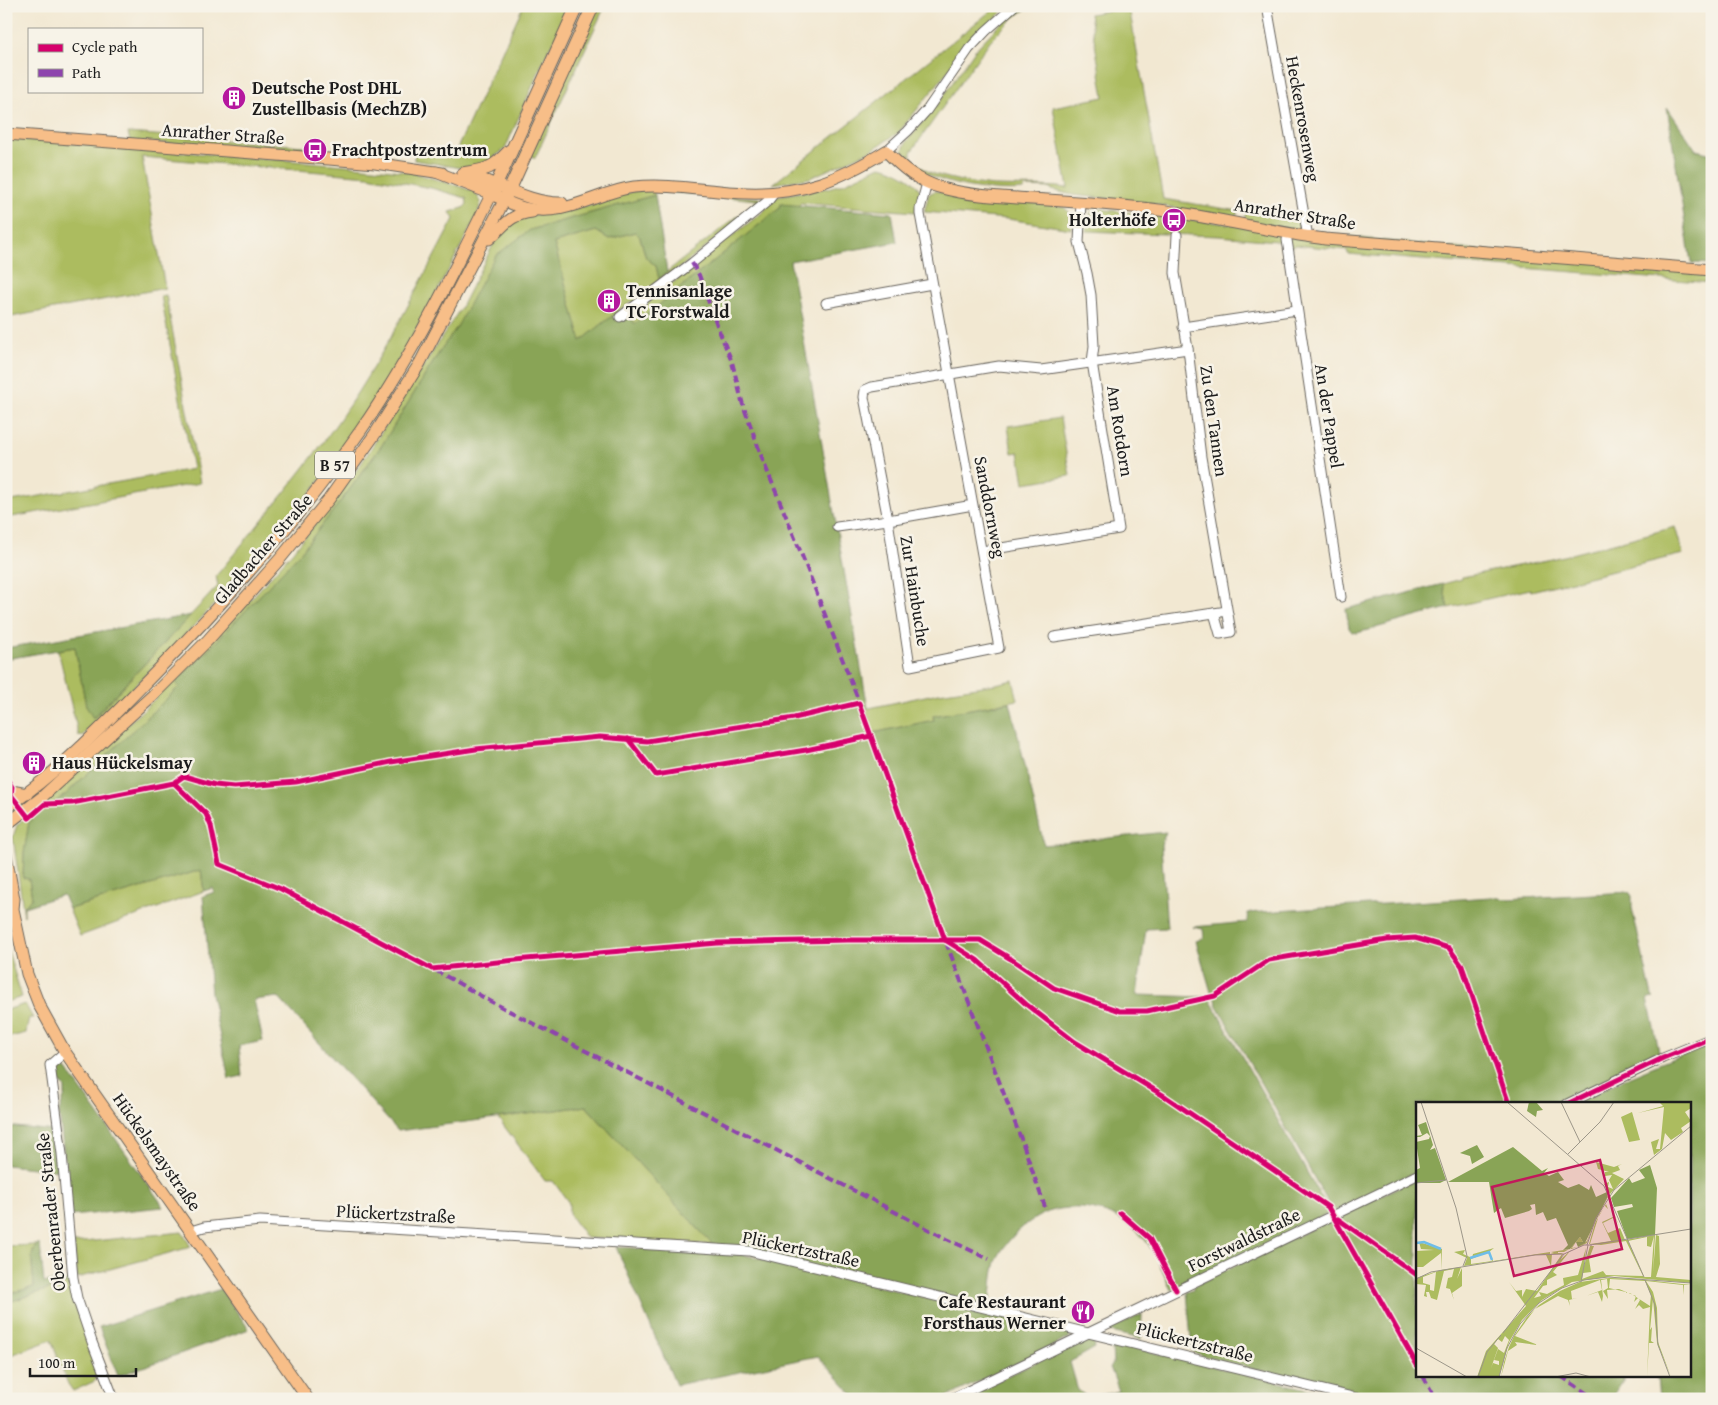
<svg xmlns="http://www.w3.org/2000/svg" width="1718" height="1405" viewBox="0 0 1718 1405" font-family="'Gentium Book Plus',serif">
  <rect width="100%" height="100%" fill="#f7f3e8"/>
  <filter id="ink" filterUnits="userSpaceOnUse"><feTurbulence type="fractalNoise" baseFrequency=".02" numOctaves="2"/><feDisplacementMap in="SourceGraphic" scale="10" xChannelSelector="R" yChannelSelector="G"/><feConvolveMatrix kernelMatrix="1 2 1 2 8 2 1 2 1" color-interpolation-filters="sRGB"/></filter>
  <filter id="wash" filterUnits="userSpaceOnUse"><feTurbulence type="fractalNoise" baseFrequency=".0096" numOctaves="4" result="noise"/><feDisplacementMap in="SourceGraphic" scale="20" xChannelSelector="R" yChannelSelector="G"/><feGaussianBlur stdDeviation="1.12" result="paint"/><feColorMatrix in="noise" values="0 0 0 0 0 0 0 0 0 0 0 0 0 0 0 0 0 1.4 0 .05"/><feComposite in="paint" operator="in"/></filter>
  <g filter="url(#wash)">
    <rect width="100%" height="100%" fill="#f2e8d2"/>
    <g fill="#acbc5f" stroke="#646c3e">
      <polygon points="523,6 572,6 560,33 549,48 505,149 483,165 461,168 414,160 415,150 455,153"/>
      <polygon points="596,6 605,6 535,158 530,155"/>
      <polygon points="997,6 1008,6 972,41 899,132 872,150 810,178 773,184"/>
      <path d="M1021,6H1031L1014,17L990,41L911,152V157C916,162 922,168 929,172C944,178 981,186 998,186C1021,187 1044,185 1068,188L1053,107L1104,97L1090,14L1129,7L1163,199L1239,211L1234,218L1142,202L1073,195L1052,190L1051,188L1025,187L1023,190C994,193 928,185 909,160C906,157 906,153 903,150L906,142L939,102L975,50L998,26Z"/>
      <polygon points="128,133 303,146 302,152 130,141"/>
      <path d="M6,138L345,165L410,172L455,185L475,192L481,202L477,216C428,309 379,404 314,488C244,578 164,659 81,737V735L79,737L58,650L75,647L86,706L94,718L218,586L216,576C263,518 313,461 354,398C391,341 422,279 454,219L450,212L463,208L467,204L466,198L431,188L368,176L142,157L165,288L6,318Z"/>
      <path d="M880,166C890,167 918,180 920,192C921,198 917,206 915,212L801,203L798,206L781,204L780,208L635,324L629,317L764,211L776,196L828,188L845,183Z"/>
      <polygon points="654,189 760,198 760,203 734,222 729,229 634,304 631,301 581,341 554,243 596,231 609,239 635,232 640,237 646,258 656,266 659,278 758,200 654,191 655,195 530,230 442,348 382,445 347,493 301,552 215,643 176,682 180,686 65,795 39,813 29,822 24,853 23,878 29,879 32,898 24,905 24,916 13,837 17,825 155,699 252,598 300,543 359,467 460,309 496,239 515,218 591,205 634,191"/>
      <polygon points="935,191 1064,207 1071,214 1071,229 1008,219 924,212 929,194"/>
      <polygon points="1101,209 1153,216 1712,275 1712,283 1348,254 1347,250 1295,245 1291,247 1288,242 1219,236 1086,231 1091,212"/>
      <polygon points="1245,212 1302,219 1304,228 1299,231 1245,221"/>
      <polygon points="166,295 200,483 6,518 6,502 193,469 161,296"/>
      <polygon points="1060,418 1070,476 1024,483 1019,452 1012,453 1008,426"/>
      <polygon points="1675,527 1683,554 1531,591 1530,589 1448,608 1443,584 1462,579 1462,577 1552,559"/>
      <polygon points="1013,680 1018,700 933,716 934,720 873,733 865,709 939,693 996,684"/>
      <polygon points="201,870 204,891 80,936 69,909"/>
      <polygon points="6,945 22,997 6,1002"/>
      <polygon points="25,1004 33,1018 29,1018 26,1033 6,1038 6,1010"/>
      <polygon points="586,1106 713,1245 586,1238 569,1214 569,1203 553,1181 545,1181 498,1118"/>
      <polygon points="182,1232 191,1247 77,1278 74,1243"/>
      <path d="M37,1245C28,1254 34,1275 34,1287L8,1294L6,1246Z"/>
      <polygon points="70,1282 100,1371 95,1381 73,1391 68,1384 51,1340 11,1355 6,1342 6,1303"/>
    </g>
    <g fill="#89a456" stroke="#526039">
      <polygon points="1667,107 1696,150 1712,154 1712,264 1691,263"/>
      <path d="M655,195L667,272L659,279L656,266L646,258L640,237L635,232L609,239L596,231L554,243L581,341L617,312L621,317H629L635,324L780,208L781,204L892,213L897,242L790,261L868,708L865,709L873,733L934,720L933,716L1010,702L1044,845L1166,832L1161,845L1167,928L1146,929L1137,995L1206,997L1208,996L1330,1213L1171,1290C1163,1273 1156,1254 1145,1240C1123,1212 1081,1201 1048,1212C1027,1220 1008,1238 998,1257C992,1269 992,1293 990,1306L713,1245L586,1106L398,1131L278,997L254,1000L263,1041L239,1046L242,1076L229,1079L211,994L203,896L214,892L213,888L204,891L201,870L69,909L63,895L24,907L32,898L29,879L23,878L24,853L29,822L39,813L65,795L179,687L175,682L215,643L301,552L347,493L382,445L442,348L457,327L495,256L530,230Z"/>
      <polygon points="1443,584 1448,608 1357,633 1352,632 1349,628 1346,609"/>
      <polygon points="191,615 93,718 86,706 75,647 6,659 6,648"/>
      <polygon points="1629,892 1632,896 1632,908 1652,996 1654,998 1648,999 1660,1056 1560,1104 1417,1104 1417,1172 1336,1211 1330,1206 1216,1004 1217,1003 1211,992 1196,941 1204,938 1203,929 1193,927 1248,922 1247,913 1491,897 1506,899"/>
      <polygon points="1712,1042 1712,1399 1659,1399 1657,1376 1689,1376 1689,1104 1573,1104 1630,1076"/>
      <polygon points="60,1066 67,1070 164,1207 71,1216 59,1112 65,1095 65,1088 55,1075 55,1071"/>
      <polygon points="6,1126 55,1131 61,1171 6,1165"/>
      <polygon points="1417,1178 1417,1376 1626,1376 1613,1397 1615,1399 1376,1399 1201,1356 1200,1354 1192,1352 1187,1292 1193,1290 1193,1286"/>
      <path d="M37,1245H40L44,1283L64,1280L70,1282L6,1303V1288L8,1294L34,1287C34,1275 28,1254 37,1245Z"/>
      <polygon points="616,1247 745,1255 1068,1331 1071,1334 1069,1338 943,1399 857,1399 818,1356 676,1385"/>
      <polygon points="221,1289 249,1329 118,1376 99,1327"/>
      <polygon points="1142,1314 1141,1339 1107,1331"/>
      <polygon points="1086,1339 1094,1342 1095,1348 1070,1362 1078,1390 1088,1398 1119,1391 1110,1367 1113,1364 1112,1348 1108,1347 1110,1342 1349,1399 958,1399"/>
    </g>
  </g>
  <g filter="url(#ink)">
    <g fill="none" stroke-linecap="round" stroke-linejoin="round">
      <g stroke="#67635c" stroke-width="11">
        <g id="minor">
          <polyline points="1267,6 1308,237"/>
          <polyline points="886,151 908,131 927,110 969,49 986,31 1014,6"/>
          <path d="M927,183L920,209V214C945,359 974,503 999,648L910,666L888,520L973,505"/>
          <polyline points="1177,235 1175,273 1188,349 1201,457 1231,632 1220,634 1214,613 1227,611"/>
          <polyline points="1287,240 1341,597"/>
          <polyline points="826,303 932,284"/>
          <polyline points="620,317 692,263 768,201 775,192"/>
          <polyline points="1183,327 1297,310"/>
          <polyline points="837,527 888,520 864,397 865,390 872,387 999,366 1041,370 1188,349"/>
          <polyline points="982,551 1119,529 1092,362 1094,346 1091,295 1087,273 1079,242 1081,202"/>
          <polyline points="1054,637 1214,613"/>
          <polyline points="65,1052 50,1065 62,1154 73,1278 77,1298 92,1342 114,1399"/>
          <polyline points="1567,1104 1663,1058 1712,1038"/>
          <polyline points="191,1231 204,1227 260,1221 749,1251 1361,1399"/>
          <polyline points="951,1399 1417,1175"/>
        </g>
      </g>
      <g stroke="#67635c" stroke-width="13">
        <g id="major">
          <polyline points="6,134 329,159 375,163 442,173"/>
          <path d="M436,172C454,179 472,186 489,193C500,198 512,205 524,208C566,218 596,192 634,187C672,183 709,192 747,193C802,195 840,179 886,151C902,168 919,182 942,188C971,196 1002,197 1032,199C1069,201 1105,204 1142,208C1204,214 1263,231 1325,239L1712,270"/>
          <path d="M463,173C494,181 530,204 562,203"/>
          <path d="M489,239C506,225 508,215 532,212"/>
          <polyline points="6,790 27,794"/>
          <path d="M6,808C59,772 104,725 148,680C225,602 298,520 361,430C413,355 454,271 494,189"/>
          <polyline points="6,825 42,797 153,695 208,640 279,560 329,499 375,434 420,363 507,195"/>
          <polyline points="6,855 14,899 13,909 27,974 39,1005 65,1052 308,1399"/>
        </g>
      </g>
      <g stroke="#67635c" stroke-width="14">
        <g id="highway">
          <path d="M465,173C487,170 493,168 509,151"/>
          <polyline points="496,185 577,6"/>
          <polyline points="509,191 593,6"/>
        </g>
      </g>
      <use href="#minor" stroke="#fff" stroke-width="9"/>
      <use href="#major" stroke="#f7be88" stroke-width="11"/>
      <use href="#highway" stroke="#f7be88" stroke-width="12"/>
      <g stroke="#8e44ad" stroke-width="4" stroke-dasharray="8 4" stroke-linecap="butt">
        <polyline points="692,263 699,275 718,328 732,362 743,405 764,463 799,548 861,707"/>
        <polyline points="946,942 1023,1144 1045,1207"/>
        <polyline points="435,970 490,1001 947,1239 989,1259"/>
        <polyline points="1423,1376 1436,1399"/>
        <polyline points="1561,1376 1595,1399"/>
      </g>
      <g stroke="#f7f3e8" stroke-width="8">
        <g id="cycleway">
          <polyline points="628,739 656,775 806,750 871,736"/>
          <polyline points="6,777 12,787 11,795 29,818 45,804 72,803 174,783 184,776 215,785 234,787 296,782 391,762 476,749 600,737 647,741 794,718 859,703 945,940"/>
          <polyline points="174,783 206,814 211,826 219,864 281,889 432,969 526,959 718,943 847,940 980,940 1011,959 1054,988 1120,1011 1147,1011 1215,996 1269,960 1387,940 1415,938 1449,948 1462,966 1509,1104"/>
          <polyline points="945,940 977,960 1027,1005 1075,1042 1166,1097 1328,1207 1417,1365"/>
          <polyline points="1567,1104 1663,1058 1712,1038"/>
          <polyline points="1120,1213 1149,1238 1176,1290"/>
          <polyline points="1338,1219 1417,1275"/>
        </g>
      </g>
      <use href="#cycleway" stroke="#d6006c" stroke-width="5"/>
    </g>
  </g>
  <defs>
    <g id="building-disc" transform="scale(1.25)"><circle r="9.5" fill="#b5179e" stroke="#f7f3e8"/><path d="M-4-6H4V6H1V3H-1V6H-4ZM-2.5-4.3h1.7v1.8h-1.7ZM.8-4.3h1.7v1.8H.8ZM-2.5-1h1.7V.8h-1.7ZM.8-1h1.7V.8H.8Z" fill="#fff"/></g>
    <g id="bus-disc" transform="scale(1.25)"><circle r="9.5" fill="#b5179e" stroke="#f7f3e8"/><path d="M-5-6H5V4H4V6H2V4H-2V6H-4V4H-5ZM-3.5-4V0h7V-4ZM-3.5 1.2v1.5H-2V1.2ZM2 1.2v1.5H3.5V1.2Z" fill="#fff"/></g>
    <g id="restaurant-disc" transform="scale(1.25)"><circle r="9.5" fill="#b5179e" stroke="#f7f3e8"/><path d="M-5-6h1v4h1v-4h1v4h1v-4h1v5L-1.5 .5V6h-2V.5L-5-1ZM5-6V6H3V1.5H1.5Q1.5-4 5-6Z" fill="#fff"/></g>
  </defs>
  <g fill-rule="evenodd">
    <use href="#building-disc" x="234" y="98"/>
    <use href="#bus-disc" x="315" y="150"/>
    <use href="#bus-disc" x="1174" y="220"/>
    <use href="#building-disc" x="609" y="301"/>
    <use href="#building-disc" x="34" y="763"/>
    <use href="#restaurant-disc" x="1083" y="1312"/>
  </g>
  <g text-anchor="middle" stroke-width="5" stroke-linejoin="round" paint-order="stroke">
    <rect fill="#f7f3e8" stroke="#5e5c59" stroke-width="1" x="315" y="451.5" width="40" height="27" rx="4"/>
    <g font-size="16" font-weight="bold" fill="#1c1c1c">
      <text x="335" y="471">B 57</text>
    </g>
    <g font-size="18" font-weight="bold" fill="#1c1c1c" stroke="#f7f3e8" text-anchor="start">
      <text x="252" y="94">Deutsche Post DHL<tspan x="252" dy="21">Zustellbasis (MechZB)</tspan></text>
      <text x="332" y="156">Frachtpostzentrum</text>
      <text x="1156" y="226" text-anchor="end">Holterhöfe</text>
      <text x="626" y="297">Tennisanlage<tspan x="626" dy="21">TC Forstwald</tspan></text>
      <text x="52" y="769">Haus Hückelsmay</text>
      <text x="1066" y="1308" text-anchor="end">Cafe Restaurant<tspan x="1066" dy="21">Forsthaus Werner</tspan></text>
    </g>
    <g font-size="18" fill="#1c1c1c" stroke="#f7f3e8">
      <text transform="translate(1303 119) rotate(80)" y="6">Heckenrosenweg</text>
      <text transform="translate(223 134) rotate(4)" y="6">Anrather Straße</text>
      <text transform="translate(1295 214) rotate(9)" y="6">Anrather Straße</text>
      <text transform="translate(1329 416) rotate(81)" y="6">An der Pappel</text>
      <text transform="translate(1214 421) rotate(82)" y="6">Zu den Tannen</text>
      <text transform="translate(1120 431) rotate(81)" y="6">Am Rotdorn</text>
      <text transform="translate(990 507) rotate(79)" y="6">Sanddornweg</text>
      <text transform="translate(263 549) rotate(-49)" y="6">Gladbacher Straße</text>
      <text transform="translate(915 591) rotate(81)" y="6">Zur Hainbuche</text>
      <text transform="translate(157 1152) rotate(55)" y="6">Hückelsmaystraße</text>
      <text transform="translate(51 1212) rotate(-96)" y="6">Oberbenrader Straße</text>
      <text transform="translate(396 1214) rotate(3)" y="6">Plückertzstraße</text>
      <text transform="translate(1244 1240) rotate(-26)" y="6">Forstwaldstraße</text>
      <text transform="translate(801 1249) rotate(12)" y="6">Plückertzstraße</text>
      <text transform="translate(1195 1342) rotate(14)" y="6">Plückertzstraße</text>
    </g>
  </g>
  <g transform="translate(1416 1102)">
    <rect width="275" height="275" fill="#f2e8d2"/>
    <path d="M243,0H275V6L269,10L275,19L265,26L267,30L255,38L249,31L246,47L238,53L235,40L243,37L240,47H244L248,5L222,11L247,4ZM216,10L224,38L213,40L205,15ZM180,60L198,65L206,62L202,64L204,68L196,71L208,77L194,92L188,82L193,80L192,85L197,87L193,78L196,73L189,74V70H193L182,67ZM190,90L192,95L179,118L171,141L163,145H162L155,147V146L148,150H142V151H145L147,152L145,157L155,148L137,170L141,173L131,178V183L127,184L118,196L125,194L123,190L131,192L148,183L147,176L162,173L170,146L168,164L174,144H178L173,157L175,170L167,171L166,177L187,169L190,173L227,174L210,139L185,143L173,142L179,121L190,102L192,107L189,104L183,113L174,142L195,139L186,120L199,114L209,138L239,133L237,170L240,133L243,134L244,162L240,175L275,178V181L198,174L156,180L126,198L106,218L93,240L83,275H61L70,249L110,204L93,180L100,189L106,188V195L110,187L121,189L146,152H136L135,164L130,153H120L48,164L51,156L38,150L49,148L47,152L56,156L57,152L78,146L73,150L77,159L134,150V152L138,151L135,150L154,147L164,135L167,140H160L156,146L162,145L171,139L179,117L191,96ZM199,115L204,126L192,131L187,121ZM238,134L235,175H228L212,139L231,135V144L235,145ZM73,150L76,159L55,162V157ZM89,234L93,238L88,251L82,247L78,258L83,259V263L77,261L75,266L82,246L78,242L82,237L86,240ZM3,140L26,147L25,168L45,165L41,177L46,166V184L36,191L38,198L34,187L30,186L32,176L36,175L38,167L28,169L21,198L15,196L13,190H10L11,195L8,194L10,183L0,182V176L25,168V151L7,165H0V149L18,148L5,147L3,140L0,141ZM20,170L18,189L14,188V183L7,181V175ZM193,176L220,177L275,183H268V193L267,183L230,179L237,190L241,206L242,240L255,275L241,241L237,197L234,228L236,225L235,239L238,241H233L231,275L234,205L227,207L223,203L219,207L224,198L222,196L218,200L220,194L203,187L191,188L192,197L187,189L192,186L191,177L185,178L187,194L186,200L182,190L170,194L186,188L184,178L155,189L156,197L161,196L153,198L154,204L147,209L154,204L152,198L142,194L119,207L99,234L122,243L99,240L101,243L92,249L85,275L88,260L93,245L98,234L111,215L123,203L144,189L164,180ZM194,177L229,179L235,193L234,204L214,191L193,186Z" fill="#acbc5f" fill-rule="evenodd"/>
    <path d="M113,0H120L127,8L121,9L120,15L111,9ZM10,20L17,43L14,48L19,46L30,78L24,81H0V68L4,66L0,40L13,37L14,34L11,31L4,35H0V34L6,33L2,23ZM61,43L68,55L56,62L54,54L44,51ZM97,45L126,69L132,66L128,71L133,74L142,70L148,78L142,80L152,86L163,82L173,88L175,83L180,95L191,90V96L169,141L162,145L160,140H167L164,135L154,147L147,148L152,143L140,116L131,119L127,110L120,113L119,102L114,103L116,107L113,109L89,116L85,106L78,111L73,80H32ZM234,63L241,86L239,133L211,137L201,109L217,105L216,102L198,105L195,96L213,76L216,81L229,76L223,68Z" fill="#89a456"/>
    <path fill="none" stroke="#6fbde9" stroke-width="2.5" d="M0,141L8,140L25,147M54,156L73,150L76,158"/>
    <path fill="none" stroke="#9c9689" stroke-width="1" d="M5,0L40,106L51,154L47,164M91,0L188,84L228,175M145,0L164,40M152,52L184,20L198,0M0,81L30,78M171,143L180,116L198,88L275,24M174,143L275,127M0,177L15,170L119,153L148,152L168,143H176M229,178L239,203L242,243L254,275M165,180L172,143M87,231L148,152M0,246L51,275M62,275L71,250L85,233M83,275L91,246L104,222L123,201L146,186L168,178L192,175L275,181M139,275L160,271L175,275"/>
    <path fill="#c2185b" fill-opacity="0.15" stroke="#c2185b" stroke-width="2.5" d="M184,58L206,147L98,174L76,85Z"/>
    <rect width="275" height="275" fill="none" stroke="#1c1c1c" stroke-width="2.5"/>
  </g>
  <rect width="1718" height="1405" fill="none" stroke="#f7f3e8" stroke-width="25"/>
  <rect x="28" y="28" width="175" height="65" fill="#f7f3e8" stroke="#9f9d96"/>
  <rect x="38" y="44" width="25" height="8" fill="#d6006c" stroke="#9f9d96"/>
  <text x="72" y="52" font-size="15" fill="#1c1c1c">Cycle path</text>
  <rect x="38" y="69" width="25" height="8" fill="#8e44ad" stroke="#9f9d96"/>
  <text x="72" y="78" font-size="15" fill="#1c1c1c">Path</text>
  <path d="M30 1368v8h106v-8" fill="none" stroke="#1c1c1c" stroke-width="2.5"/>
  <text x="38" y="1368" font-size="15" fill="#1c1c1c" stroke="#f7f3e8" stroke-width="4" paint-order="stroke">100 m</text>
</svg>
